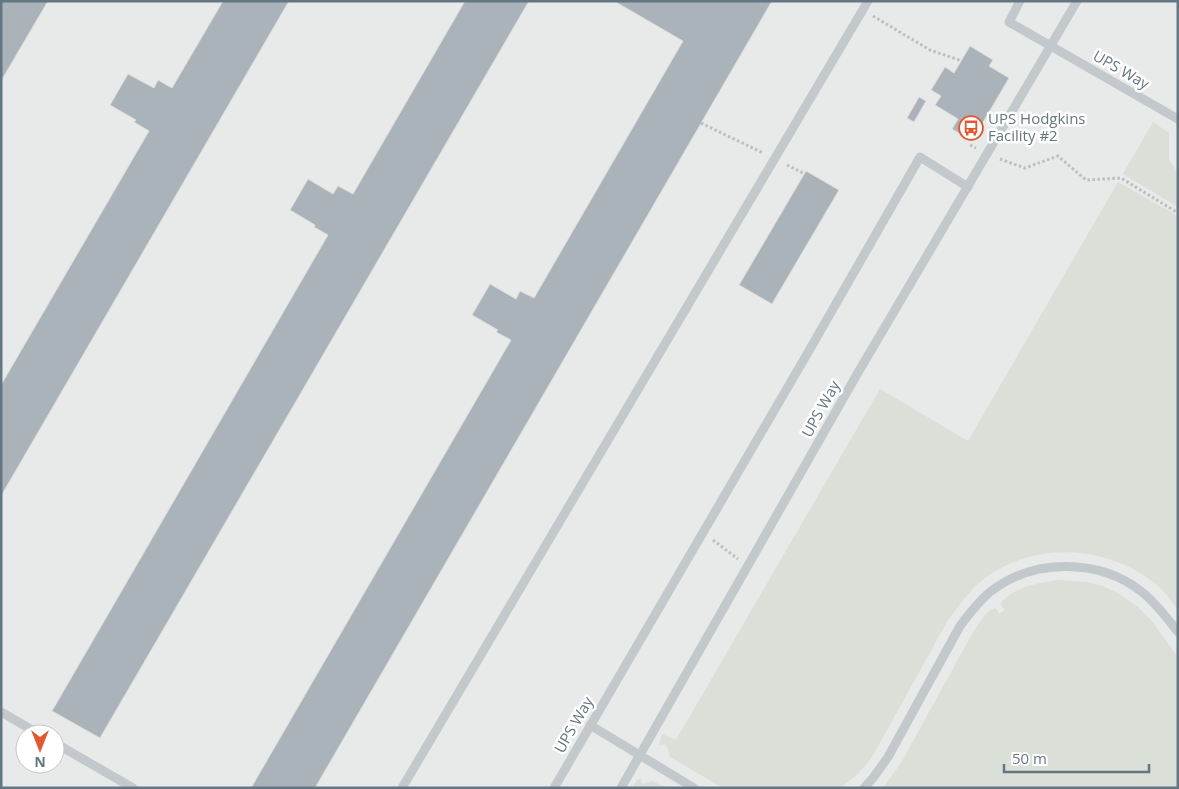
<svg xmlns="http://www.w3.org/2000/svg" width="1179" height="789" viewBox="0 0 1179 789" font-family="'Open Sans',sans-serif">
  <rect width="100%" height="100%" fill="#fafaf8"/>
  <path fill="#e8e9e9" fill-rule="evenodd" d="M1,1H1178V788H1ZM25,734H55V764H25Z"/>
  <g fill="#dadfd7">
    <polygon points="1153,122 1169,133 1169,160 1178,173 1178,207 1123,174"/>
    <path d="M1118,182L1178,216V609C1170,599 1162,588 1152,581C1105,546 1038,542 989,575C972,587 960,604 948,620L872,757L857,775L840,788H723L670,757L668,749L665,744L659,745L662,734L676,740L880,389L968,441Z"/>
    <path d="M1058,580L1087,582L1103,586L1119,594L1137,606L1150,619L1178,657V788H883L901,763L972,634C978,625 985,610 996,608L999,614L1005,610L1000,604C1012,587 1039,583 1058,580Z"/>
    <polygon points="641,778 642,784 652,781 667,788 635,788 633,786 637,780"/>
  </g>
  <g fill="#aab3b9" stroke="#dcdcda">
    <polygon points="1,1 48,1 1,81"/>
    <polygon points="223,1 289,1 1,496 1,385 149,131 134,122 136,120 110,105 128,74 154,88 158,80 172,88"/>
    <polygon points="465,1 529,1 100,738 52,711 328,235 314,227 315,225 290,210 308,179 333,194 338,186 353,194"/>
    <polygon points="614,1 772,1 315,788 251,788 511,340 496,332 498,330 472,315 490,284 516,299 520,291 534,298 683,41"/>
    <polygon points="970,46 993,60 989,66 1009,78 972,141 952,129 958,119 935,105 941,96 931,90 945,67 954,73"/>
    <polygon points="919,97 926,101 914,122 907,118"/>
    <polygon points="806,171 839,190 772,304 739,285"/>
  </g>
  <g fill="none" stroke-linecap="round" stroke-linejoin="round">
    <g stroke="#bbbfc2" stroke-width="3" stroke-dasharray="2.5 2.5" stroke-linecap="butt">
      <polyline points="873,16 930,50 962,61"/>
      <polyline points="701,123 763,153"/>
      <polyline points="970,145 976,148"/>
      <polyline points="1000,159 1025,168 1058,156 1086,180 1121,178 1178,213"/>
      <polyline points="787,165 805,174"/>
      <polyline points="713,540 738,559"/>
    </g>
    <g stroke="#c3c8cc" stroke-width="9">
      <polyline points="1020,1 1009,22 1178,119"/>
      <polyline points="1,712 39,734"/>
      <polyline points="590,725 694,788"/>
      <polyline points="55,743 133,788"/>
      <polyline points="402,788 868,1"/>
      <polyline points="554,788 810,349 920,157 968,187"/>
      <polyline points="621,788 856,376 1077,1"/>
      <path d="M864,788L873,778L888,757L960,626C969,614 978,602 990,592C1033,558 1099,558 1142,592C1156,603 1167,618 1178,632"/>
    </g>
  </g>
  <defs>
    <g id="bus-ring" transform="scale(1.25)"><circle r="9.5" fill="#fff" stroke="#e4572e" stroke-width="1.5"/><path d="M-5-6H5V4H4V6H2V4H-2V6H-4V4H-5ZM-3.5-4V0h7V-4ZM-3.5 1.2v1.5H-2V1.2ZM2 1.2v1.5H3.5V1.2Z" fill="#e4572e"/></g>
  </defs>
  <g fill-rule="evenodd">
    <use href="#bus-ring" x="971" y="128"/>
  </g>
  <g text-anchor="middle" stroke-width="5" stroke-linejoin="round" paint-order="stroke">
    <g font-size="15" fill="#657683" stroke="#fff">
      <text transform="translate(1121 70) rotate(30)" y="5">UPS Way</text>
      <text transform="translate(821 409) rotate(-61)" y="5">UPS Way</text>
      <text transform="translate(574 725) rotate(-60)" y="5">UPS Way</text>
    </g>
    <g font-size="15" fill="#657683" stroke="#fff" text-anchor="start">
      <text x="988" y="124">UPS Hodgkins<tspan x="988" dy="17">Facility #2</tspan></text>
    </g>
  </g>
  <rect width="1179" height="789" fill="none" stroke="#657683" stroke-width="5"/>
  <g transform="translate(40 749) rotate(180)"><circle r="24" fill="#ffffff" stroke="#c1c8cd"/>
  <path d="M0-4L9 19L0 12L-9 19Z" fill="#e4572e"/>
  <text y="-8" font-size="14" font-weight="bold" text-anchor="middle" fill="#657683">N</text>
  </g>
  <path d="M1004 764v8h145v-8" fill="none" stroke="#657683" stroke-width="2.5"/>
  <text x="1012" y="764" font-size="15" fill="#657683" stroke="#ffffff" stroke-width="4" paint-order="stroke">50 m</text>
</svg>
